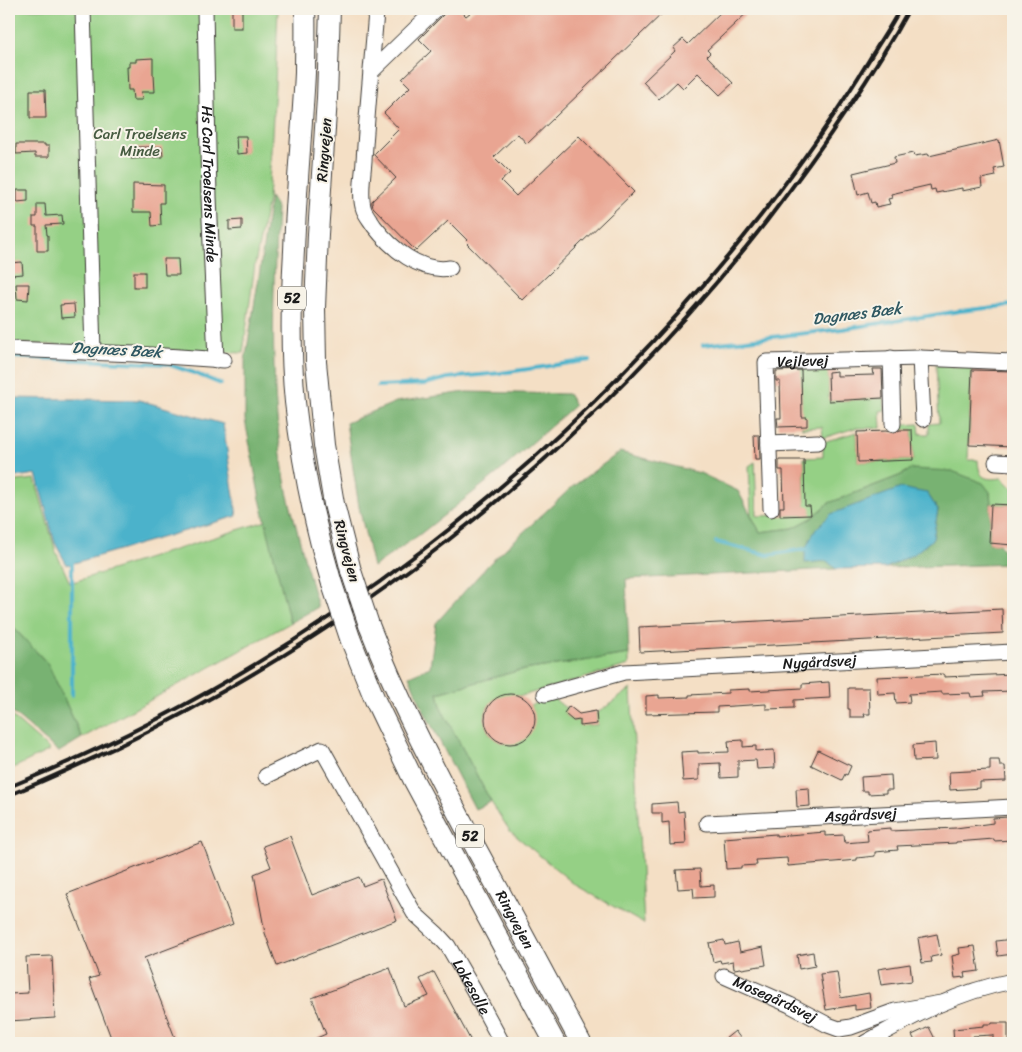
<svg xmlns="http://www.w3.org/2000/svg" width="1022" height="1052" viewBox="0 0 1022 1052" font-family="Sriracha,sans-serif">
  <rect width="100%" height="100%" fill="#f7f3e8"/>
  <filter id="ink" filterUnits="userSpaceOnUse"><feTurbulence type="fractalNoise" baseFrequency=".02" numOctaves="2"/><feDisplacementMap in="SourceGraphic" scale="10" xChannelSelector="R" yChannelSelector="G"/><feConvolveMatrix kernelMatrix="1 2 1 2 8 2 1 2 1" color-interpolation-filters="sRGB"/></filter>
  <filter id="wash" filterUnits="userSpaceOnUse"><feTurbulence type="fractalNoise" baseFrequency=".0096" numOctaves="4" result="noise"/><feDisplacementMap in="SourceGraphic" scale="20" xChannelSelector="R" yChannelSelector="G"/><feGaussianBlur stdDeviation="1.12" result="paint"/><feColorMatrix in="noise" values="0 0 0 0 0 0 0 0 0 0 0 0 0 0 0 0 0 1.4 0 .05"/><feComposite in="paint" operator="in"/></filter>
  <g filter="url(#wash)">
    <rect width="100%" height="100%" fill="#f4dfc5"/>
    <g fill="#95d085" stroke="#587650">
      <polygon points="9,9 278,9 275,85 268,200 255,264 243,353 9,343"/>
      <path d="M936,365L972,368L968,460H978C979,479 985,480 1002,478L1013,489V505L991,504L990,492L912,469L899,476L829,503L812,518L793,528L760,532L751,515L749,466L755,462L757,516L780,515V516L805,515L804,458L823,457V442L857,432L858,462L913,460L912,430H896L899,425L919,424L920,434H929V424L939,423Z"/>
      <polygon points="828,367 829,401 884,398 885,410 880,411 881,428 855,428 823,438 822,427 802,428 800,368"/>
      <polygon points="35,479 56,552 70,583 266,521 290,623 82,738 48,664 9,623 9,482"/>
      <path d="M629,654V665L521,696C472,687 477,748 513,743C520,742 525,739 529,734C536,725 535,714 530,705L553,698L567,709L564,713L573,721L580,720V725H597L596,714L631,689L644,924L574,884L510,831L491,802L442,710L438,693L517,671Z"/>
      <polygon points="9,714 50,750 9,770"/>
    </g>
    <g fill="#78b272" stroke="#4a6747">
      <path d="M270,197L277,208C273,301 269,394 286,486C288,499 293,513 296,526C303,553 310,580 318,607L290,623L260,499L245,420V361L260,270Z"/>
      <polygon points="466,392 568,394 575,405 498,473 419,535 373,567 359,507 346,423 396,402"/>
      <polygon points="620,452 700,473 738,491 760,532 793,528 812,518 829,503 899,476 912,469 952,471 983,483 990,492 991,504 989,543 999,544 1013,564 886,568 914,554 933,539 938,510 927,493 827,561 836,569 626,579 629,654 517,671 438,693 442,710 491,802 475,809 423,709 409,676 430,667 436,623 489,564 572,487"/>
      <polygon points="9,623 48,664 82,738 59,752 9,710"/>
    </g>
    <g fill="#4cb2cb" stroke="#346774">
      <polygon points="9,398 139,400 223,424 237,516 67,565 55,543 36,474 9,478"/>
      <polygon points="901,488 927,493 938,510 933,539 914,554 886,568 836,569 827,561 805,563 805,549 816,529 831,514"/>
    </g>
    <g fill="none" stroke-linecap="round" stroke-linejoin="round">
      <g stroke="#4cb2cb" stroke-width="4">
        <polyline points="703,345 842,329 960,311 1013,305"/>
        <polyline points="9,357 167,364 194,373 221,384"/>
        <polyline points="378,386 425,384 448,378 501,373 590,360"/>
        <polyline points="716,542 768,555 805,549"/>
        <polyline points="72,695 72,560"/>
      </g>
    </g>
    <g id="blocks">
      <g fill="#e9a592">
        <rect x="232" y="9" width="10" height="19"/>
        <polygon points="449,9 459,9 466,16 475,9 667,9 527,144 518,134 494,157 510,173 501,181 516,196 579,136 634,192 522,300 467,244 469,242 448,221 416,251 373,207 372,203 372,201 396,178 374,155 374,154 399,129 384,113 410,87 402,79 431,51 419,39"/>
        <polygon points="724,9 751,9 707,50 710,53 707,56 733,83 720,95 698,73 683,88 677,82 659,99 643,82 675,51 673,48 683,39 688,44"/>
        <polygon points="153,58 153,75 154,75 155,92 141,92 142,100 133,100 132,90 128,90 127,67 129,67 129,62 136,62 136,59"/>
        <polygon points="30,90 45,90 46,118 30,118"/>
        <polygon points="236,136 246,136 247,153 237,154"/>
        <polygon points="999,140 1004,167 994,169 996,176 981,179 982,187 962,191 962,188 936,193 935,189 931,190 930,185 891,194 892,198 888,199 890,204 876,207 875,202 871,203 868,192 858,195 853,173 895,163 894,157 913,153 914,156 928,154 929,156"/>
        <polygon points="16,144 45,144 45,146 49,146 49,157 35,157 35,153 16,154"/>
        <polygon points="131,147 162,147 163,157 131,159"/>
        <polygon points="133,184 164,185 164,203 160,203 161,225 152,226 151,212 133,212"/>
        <polygon points="17,190 28,190 28,201 17,202"/>
        <polygon points="37,204 45,204 46,216 62,215 63,224 46,225 47,235 48,235 48,251 37,251 37,226 33,226 33,217 37,217"/>
        <polygon points="242,220 242,229 229,230 229,221"/>
        <polygon points="164,259 178,259 179,275 165,275"/>
        <polygon points="22,262 23,274 11,275 10,263"/>
        <rect x="134" y="272" width="11" height="15"/>
        <polygon points="16,284 29,284 28,300 17,299"/>
        <polygon points="74,304 75,317 61,318 60,305"/>
        <polygon points="873,369 882,369 883,398 829,401 828,372 837,371 837,376 874,375"/>
        <polygon points="801,370 802,417 807,417 807,426 778,427 777,418 781,418 780,381 776,381 776,371"/>
        <polygon points="972,370 1013,371 1013,447 969,445"/>
        <polygon points="900,430 912,430 913,460 858,462 857,432 886,431 894,433"/>
        <polygon points="754,435 759,435 760,459 755,459"/>
        <polygon points="779,460 804,460 805,506 810,506 811,515 780,516 780,507 784,507 783,470 779,470"/>
        <polygon points="991,504 1013,505 1013,545 989,543"/>
        <polygon points="1002,609 1003,633 640,652 639,627"/>
        <polygon points="944,674 944,677 1013,674 1013,691 984,692 985,696 971,697 970,693 942,694 942,692 909,694 910,702 896,703 895,693 878,694 877,677"/>
        <polygon points="829,682 830,698 794,700 794,708 766,709 766,704 717,707 717,712 646,714 646,696 659,695 659,698 689,697 689,695 728,693 728,690 750,689 750,691 802,688 802,684"/>
        <polygon points="848,688 869,688 870,714 864,714 865,717 850,717 850,709 848,709"/>
        <circle cx="510" cy="719" r="25"/>
        <polygon points="569,706 579,714 596,711 597,724 580,726 580,720 573,721 564,713"/>
        <polygon points="743,740 743,747 756,746 756,751 774,750 775,768 757,769 756,760 738,761 738,777 721,778 720,763 699,764 699,780 683,781 681,752 698,751 698,753 729,752 728,741"/>
        <polygon points="935,743 936,760 914,761 913,745"/>
        <polygon points="818,750 851,766 847,775 845,774 842,780 811,765"/>
        <polygon points="990,760 999,760 1000,766 1005,766 1006,781 980,782 980,788 950,790 949,772 990,770"/>
        <polygon points="891,775 892,790 886,790 886,793 868,794 868,791 862,791 861,777"/>
        <polygon points="809,788 810,806 797,807 796,789"/>
        <polygon points="677,802 678,812 684,811 686,844 670,845 669,822 662,823 662,813 652,813 652,804"/>
        <polygon points="1009,817 1010,828 1013,827 1013,840 994,841 994,839 956,842 956,843 897,846 898,850 875,852 875,856 857,858 857,860 788,866 787,858 756,860 757,865 741,866 741,868 726,869 724,838 776,834 776,836 825,832 825,836 844,835 845,843 868,841 867,830 890,828 890,831 956,828 993,823 993,818"/>
        <polygon points="290,836 312,895 359,877 363,886 381,879 397,920 277,966 265,933 254,874 271,867 263,846"/>
        <polygon points="202,842 233,924 144,958 177,1043 113,1043 89,979 99,976 67,894"/>
        <polygon points="700,869 701,886 714,885 714,897 694,898 693,888 678,889 676,870"/>
        <polygon points="937,934 941,955 931,957 932,962 922,963 918,938"/>
        <polygon points="1013,939 1013,954 998,956 996,941"/>
        <polygon points="724,940 725,945 738,942 740,952 763,947 766,965 742,969 741,968 734,969 733,961 721,963 720,960 713,962 709,943"/>
        <polygon points="975,946 979,971 964,973 965,977 955,978 952,956 960,954 959,948"/>
        <polygon points="813,952 815,966 799,969 797,955"/>
        <polygon points="52,956 55,1018 9,1021 9,994 28,993 26,957"/>
        <polygon points="910,964 912,981 881,985 878,969"/>
        <polygon points="390,968 404,1006 429,996 420,979 434,972 472,1043 305,1043 326,1034 312,998"/>
        <polygon points="837,972 841,998 869,993 871,1008 855,1010 855,1005 826,1010 820,974"/>
        <polygon points="992,1023 1008,1023 1008,1043 993,1043 993,1035 973,1036 974,1043 954,1043 953,1029 984,1026 984,1024 992,1024"/>
        <polygon points="929,1027 937,1043 916,1043 912,1035"/>
        <polygon points="735,1031 744,1043 720,1043"/>
      </g>
    </g>
  </g>
  <g filter="url(#ink)">
    <use href="#blocks" fill-opacity="0" stroke="#3c3935" stroke-width="1"/>
    <g fill="none" stroke-linecap="round" stroke-linejoin="round">
      <g stroke="#3c3935" stroke-width="17">
        <g id="minor">
          <polyline points="83,9 93,352"/>
          <path id="s1" d="M205,9L209,197L216,360"/>
          <path d="M377,9L376,12C372,62 367,111 364,161C363,175 359,197 364,210C366,215 371,221 374,226C391,248 420,273 450,268"/>
          <polyline points="371,72 436,9"/>
          <polyline points="9,349 135,354 224,360"/>
          <polyline points="891,358 893,424"/>
          <polyline points="920,358 923,419"/>
          <polyline points="769,444 818,442"/>
          <polyline points="996,462 1013,463"/>
          <path id="s2" d="M771,509L766,362L920,358L1013,362"/>
          <path id="s3" d="M545,694L624,672L1013,652"/>
          <path id="s4" d="M266,776L322,749L414,913L437,934L448,946L473,989L502,1043"/>
          <path id="s5" d="M707,823L1013,807"/>
          <path id="s6" d="M724,976L790,1005L828,1025L839,1029L851,1027L895,1011L941,1003"/>
          <path d="M865,1043C913,1016 958,991 1013,981"/>
        </g>
      </g>
      <g stroke="#3c3935" stroke-width="22">
        <g id="major">
          <path d="M305,9C306,30 305,52 305,73C302,132 296,192 294,251C291,301 290,352 295,402C302,464 314,524 332,584"/>
          <polyline points="330,9 327,98 318,234 315,308 316,362 324,445 334,504 351,571"/>
          <path id="s7" d="M369,625C399,703 438,776 477,850C512,914 547,979 581,1043"/>
          <polyline points="350,638 375,700 413,779 555,1043"/>
        </g>
      </g>
      <use href="#minor" stroke="#fff" stroke-width="15"/>
      <use href="#major" stroke="#fff" stroke-width="20"/>
      <g stroke="#1c1c1c" stroke-width="4">
        <path d="M9,787C305,668 565,465 762,214C800,165 836,114 869,60C879,43 891,26 900,9"/>
        <path d="M9,795C45,781 80,764 115,748C370,625 591,445 766,222C818,154 868,84 909,9"/>
      </g>
      <g stroke="#3c3935" stroke-width="22" stroke-linecap="butt">
        <g id="major-bridge">
          <polyline points="351,571 369,625"/>
          <polyline points="332,584 350,638"/>
        </g>
      </g>
      <use href="#major-bridge" stroke="#fff" stroke-width="20"/>
    </g>
  </g>
  <g text-anchor="middle" stroke-width="4" stroke-linejoin="round" paint-order="stroke">
    <g fill="#f7f3e8" stroke="#5e5c59" stroke-width="1">
      <rect x="278" y="286.5" width="28" height="23" rx="4"/>
      <rect x="456" y="824.5" width="28" height="23" rx="4"/>
    </g>
    <g font-size="14" font-weight="bold" fill="#1c1c1c">
      <text x="292" y="303">52</text>
      <text x="470" y="841">52</text>
    </g>
    <g font-size="15" fill="#465b41" stroke="#f7f3e8">
      <text x="140" y="139">Carl Troelsens<tspan x="140" dy="17">Minde</tspan></text>
    </g>
    <g font-size="15" fill="#1c1c1c" stroke="#f7f3e8">
      <text transform="translate(324 150) rotate(-86)" y="5">Ringvejen</text>
      <text dy="5" stroke="none"><textPath href="#s1" startOffset="175">Hs Carl Troelsens Minde</textPath></text>
      <text dy="5" stroke="none"><textPath href="#s2" startOffset="184">Vejlevej</textPath></text>
      <text transform="translate(347 551) rotate(75)" y="5">Ringvejen</text>
      <text dy="5" stroke="none"><textPath href="#s3" startOffset="278">Nygårdsvej</textPath></text>
      <text dy="5" stroke="none"><textPath href="#s5" startOffset="154">Asgårdsvej</textPath></text>
      <text dy="5" stroke="none"><textPath href="#s7" startOffset="329">Ringvejen</textPath></text>
      <text dy="5" stroke="none"><textPath href="#s4" startOffset="345">Lokesalle</textPath></text>
      <text dy="5" stroke="none"><textPath href="#s6" startOffset="56">Mosegårdsvej</textPath></text>
    </g>
    <g font-size="16" font-style="italic" fill="#2f5862" stroke="#f7f3e8">
      <text transform="translate(857 313) rotate(-7)" y="6">Dagnæs Bæk</text>
      <text transform="translate(117 349) rotate(3)" y="6">Dagnæs Bæk</text>
    </g>
  </g>
  <rect width="1022" height="1052" fill="none" stroke="#f7f3e8" stroke-width="30"/>
</svg>
